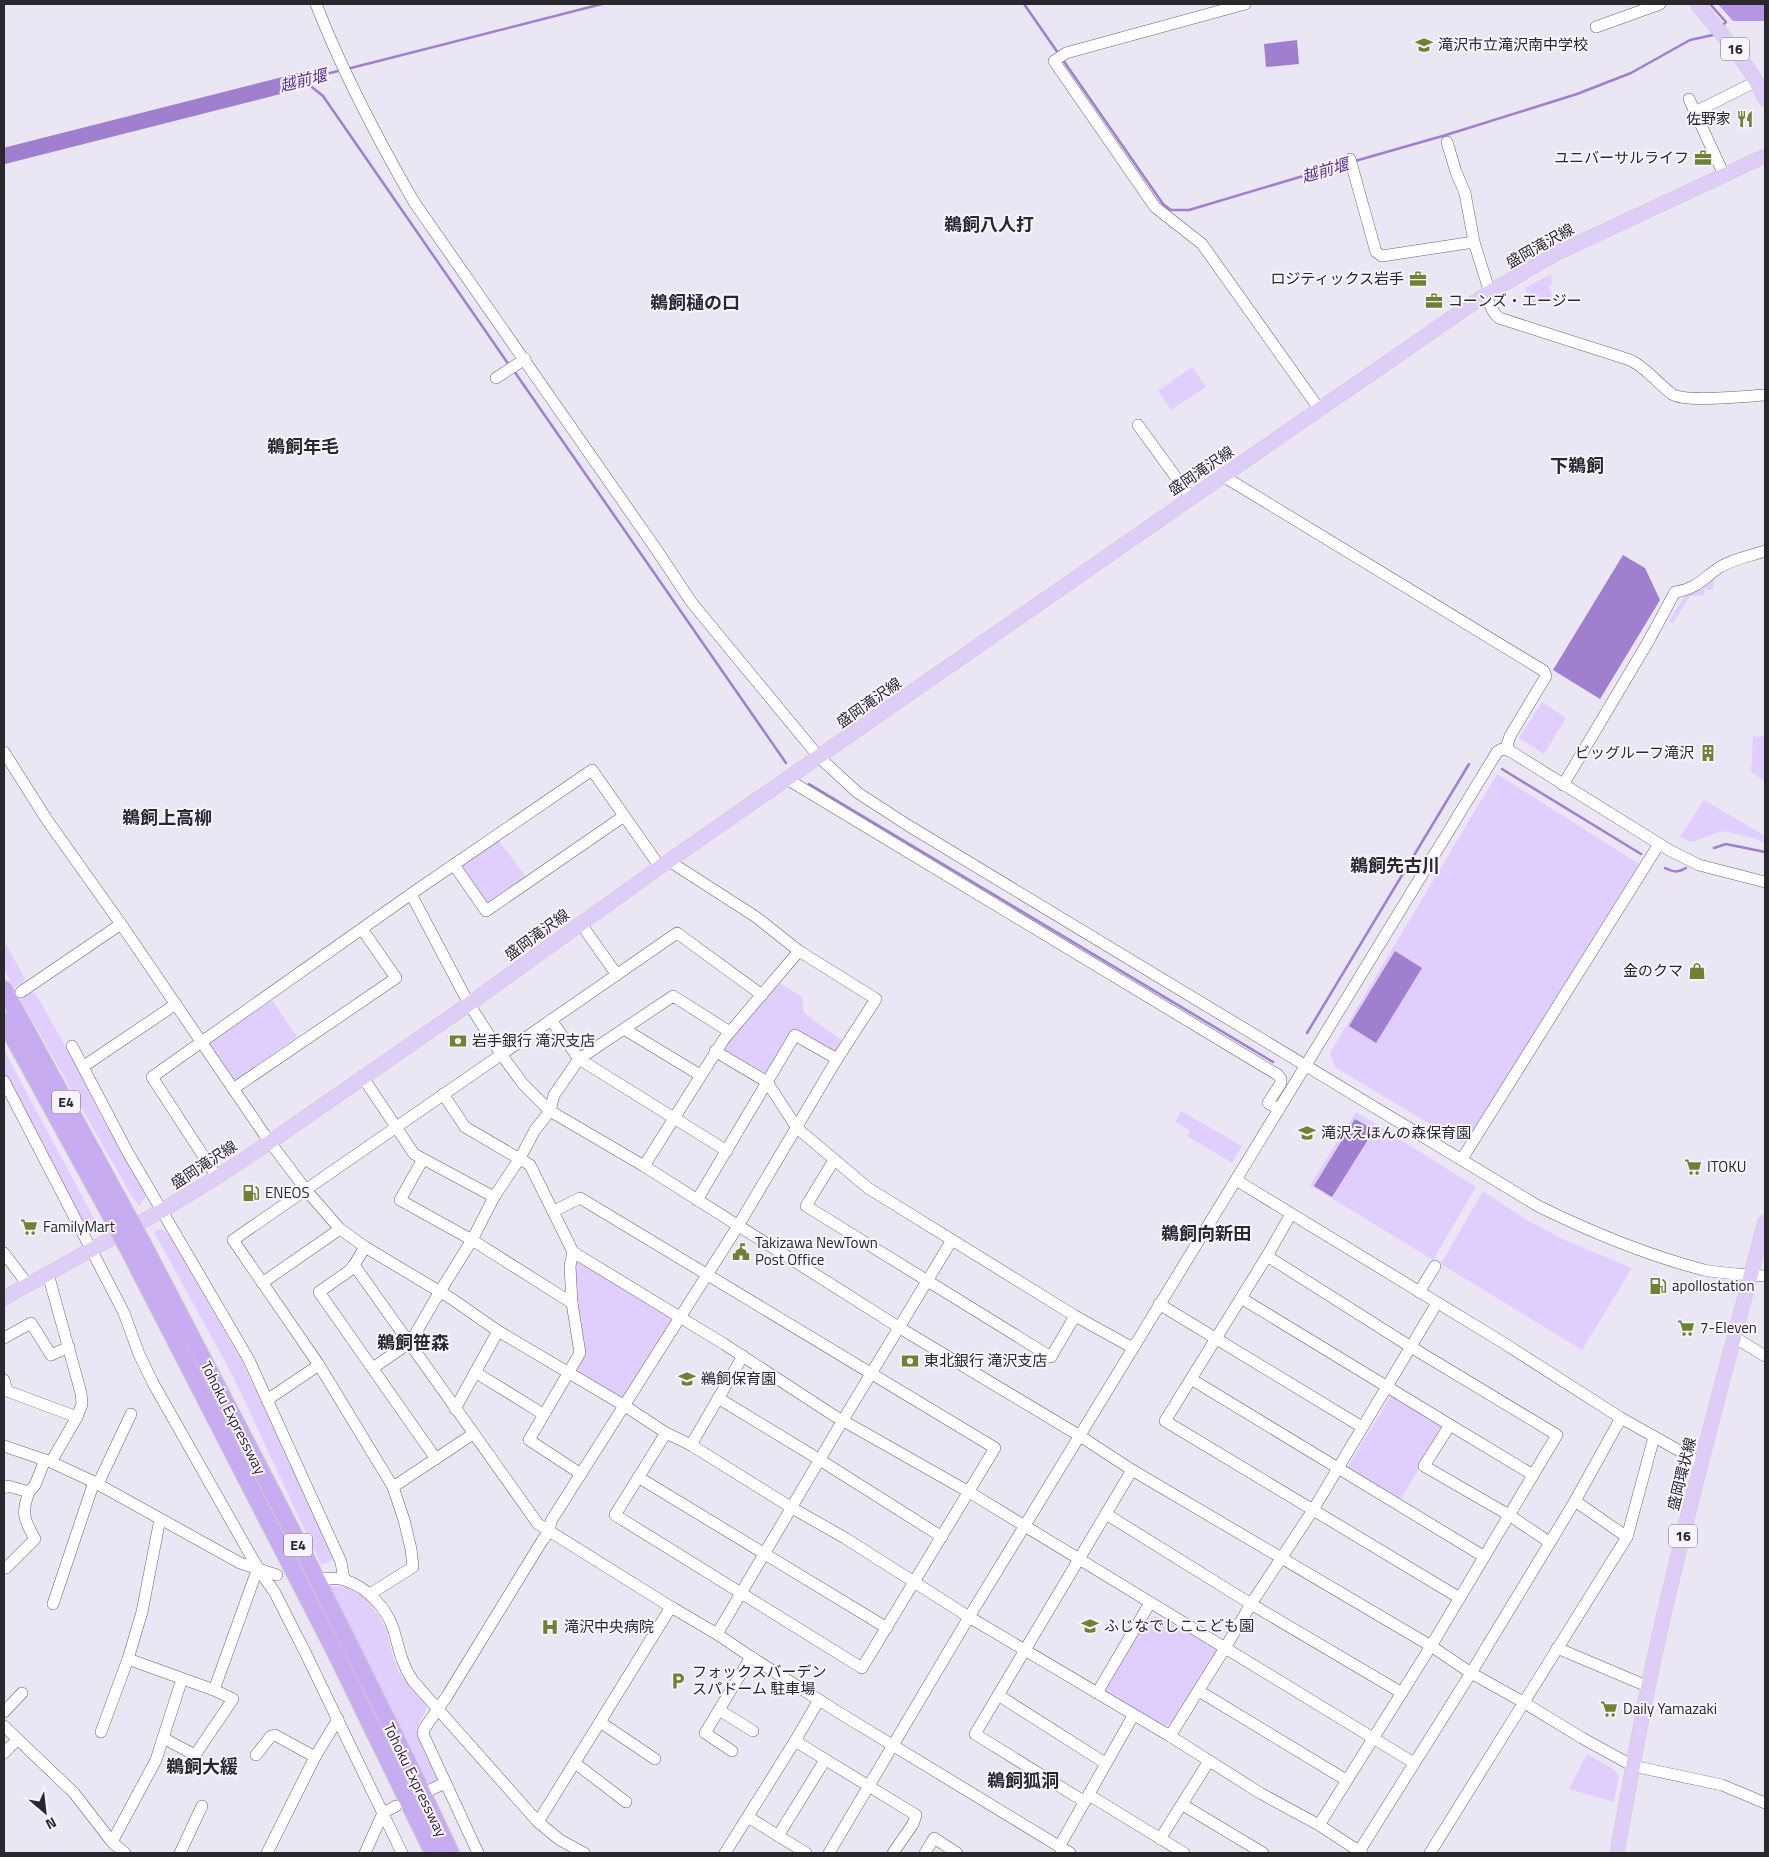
<svg xmlns="http://www.w3.org/2000/svg" width="1769" height="1857" viewBox="0 0 1769 1857" font-family="'Titillium Web','Noto Sans JP',sans-serif">
  <rect width="100%" height="100%" fill="#ebe6f4"/>
  <g fill="#e0cefe">
    <polygon points="1551,274 1552,284 1549,286 1553,299 1534,306 1525,288"/>
    <polygon points="1192,367 1206,387 1171,410 1158,391"/>
    <polygon points="1714,577 1713,590 1704,589 1704,595 1690,596 1673,623 1669,621 1687,592"/>
    <polygon points="1542,702 1566,718 1544,754 1519,738"/>
    <polygon points="1753,735 1756,737 1765,736 1765,781 1751,772"/>
    <polygon points="1497,774 1639,864 1467,1141 1460,1142 1335,1067 1330,1053"/>
    <polygon points="1704,800 1765,836 1765,844 1757,839 1723,831 1692,842 1680,837"/>
    <polygon points="499,841 527,878 489,905 484,904 459,867"/>
    <polygon points="4,940 25,979 23,983 14,988 4,969"/>
    <polygon points="778,982 802,997 804,1013 845,1043 837,1056 794,1033 766,1079 718,1051"/>
    <polygon points="31,992 36,994 79,1071 99,1113 144,1189 146,1196 139,1206 131,1195 20,999"/>
    <polygon points="272,1000 297,1037 233,1082 207,1045"/>
    <path d="M4,1050L99,1228C92,1230 87,1228 82,1223L4,1074Z"/>
    <polygon points="1181,1111 1242,1146 1232,1163 1187,1136 1190,1130 1175,1122"/>
    <polygon points="1356,1112 1476,1187 1433,1260 1310,1185"/>
    <polygon points="1483,1191 1528,1221 1567,1241 1632,1268 1582,1350 1441,1264"/>
    <polygon points="158,1229 164,1230 169,1235 243,1363 333,1556 332,1560 321,1565 234,1378 154,1232"/>
    <polygon points="577,1258 668,1314 674,1321 624,1401 577,1372 583,1354 574,1267"/>
    <polygon points="1391,1396 1444,1428 1400,1500 1347,1468"/>
    <path d="M330,1586L347,1587L366,1599L380,1617L387,1631L393,1657L399,1673L426,1704C427,1714 420,1718 418,1726C415,1739 434,1769 440,1781L428,1787Z"/>
    <polygon points="1155,1616 1214,1645 1219,1652 1175,1719 1168,1725 1161,1725 1107,1694 1105,1686 1149,1619"/>
    <polygon points="1587,1754 1613,1769 1619,1776 1614,1802 1569,1789"/>
  </g>
  <polygon fill="#b796e7" points="1718,4 1765,4 1765,21 1733,21"/>
  <g fill="#9f7fce">
    <polygon points="1297,40 1299,64 1266,67 1264,44"/>
    <polygon points="1623,555 1645,568 1660,600 1600,699 1553,670"/>
    <polygon points="1395,951 1422,968 1376,1043 1349,1026"/>
    <polygon points="1355,1119 1374,1130 1332,1197 1314,1186"/>
  </g>
  <g fill="none" stroke-linecap="round" stroke-linejoin="round">
    <g stroke="#9f7fce" stroke-width="2.5">
      <polyline points="1024,4 1058,53"/>
      <polyline points="1710,4 1726,22 1723,25"/>
      <polyline points="1063,60 1163,204 1171,210 1189,210 1347,163"/>
      <polyline points="347,69 602,4"/>
      <polyline points="342,70 303,80 323,96 509,365"/>
      <polyline points="1355,161 1446,135 1577,94 1631,73 1690,40 1713,35"/>
      <polyline points="514,371 786,763"/>
      <polyline points="1502,769 1641,854"/>
      <polyline points="809,784 1273,1062"/>
      <polyline points="1714,848 1726,844 1765,852"/>
      <path d="M1665,868C1673,872 1678,873 1686,868"/>
      <polyline points="1307,1033 1469,764"/>
    </g>
    <polyline stroke="#9f7fce" stroke-width="16" points="4,156 303,80"/>
    <g stroke="#696471" stroke-width="12">
      <g id="minor">
        <path d="M316,4C343,73 377,138 414,202L656,549L692,603L819,757L858,793L909,826L1538,1206C1591,1232 1646,1255 1704,1270C1723,1274 1745,1274 1765,1276"/>
        <polyline points="1245,4 1066,53 1054,61 1155,207 1202,244 1320,410"/>
        <polyline points="1596,27 1660,4"/>
        <polyline points="1689,99 1724,175"/>
        <polyline points="1695,112 1757,81"/>
        <polyline points="1447,142 1456,172 1465,193 1474,242 1490,293"/>
        <polyline points="1350,159 1376,252 1382,256 1474,242"/>
        <path d="M1485,295L1494,313L1499,318L1630,360C1647,368 1657,383 1672,394C1685,403 1747,396 1765,395"/>
        <polyline points="496,378 525,359"/>
        <polyline points="1138,425 1191,498"/>
        <polyline points="1223,476 1544,671 1546,676 1510,736 1507,745 1510,751"/>
        <polyline points="4,752 47,820 121,924 264,1134 306,1190 340,1229 365,1247 452,1299 498,1331 625,1406 666,1433 691,1445 792,1508 845,1538 969,1617 1170,1736 1260,1793 1319,1825 1362,1853"/>
        <polyline points="787,779 1278,1075 1281,1079 1281,1083 1268,1103 1279,1109"/>
        <path d="M1563,785L1648,642L1675,592C1697,589 1703,578 1720,567C1733,559 1750,556 1765,551"/>
        <polyline points="454,865 486,911 624,816"/>
        <polyline points="411,894 469,1004 501,1054 523,1084 550,1111 644,1166 900,1328 1080,1436 1132,1470 1431,1646 1471,1673 1523,1702 1582,1738 1633,1766 1722,1785 1765,1803"/>
        <polyline points="581,924 617,975"/>
        <polyline points="21,992 121,924"/>
        <polyline points="551,1020 579,1059 727,1151"/>
        <polyline points="624,1029 700,1075"/>
        <polyline points="72,1046 127,1151 249,1360 341,1562 344,1580"/>
        <polyline points="715,1051 767,1082 797,1128 868,1188 1075,1316 1133,1348"/>
        <polyline points="84,1066 176,1004"/>
        <polyline points="362,1076 414,1154 494,1197"/>
        <polyline points="4,1081 124,1313 139,1354 153,1383 259,1570 275,1593 305,1652 402,1853"/>
        <polyline points="233,1089 396,978 362,929"/>
        <polyline points="443,1094 465,1127 530,1165 573,1252 724,1344 833,1415 969,1492 1414,1763"/>
        <polyline points="423,1159 400,1200 472,1240 572,1303"/>
        <polyline points="1462,1159 1659,844"/>
        <polyline points="834,1160 806,1206 1051,1357 1075,1316"/>
        <polyline points="644,1166 724,1039 799,951"/>
        <polyline points="217,1177 152,1077 411,894 592,770 660,867"/>
        <polyline points="1236,1180 1502,1342 1621,1418 1701,1463"/>
        <polyline points="697,1200 795,1035 837,1059"/>
        <polyline points="554,1211 580,1198 995,1448 862,1668 615,1515 666,1433"/>
        <polyline points="365,1247 354,1265 538,1524 671,1607 717,1634 751,1657 838,1712 1070,1853"/>
        <polyline points="573,1252 570,1266 572,1303 580,1353 529,1440 581,1474"/>
        <polyline points="4,1253 28,1285"/>
        <polyline points="1267,1256 1291,1214"/>
        <polyline points="354,1265 349,1271 319,1292 436,1459"/>
        <polyline points="48,1274 81,1393 82,1404 77,1417 51,1462"/>
        <polyline points="262,1283 340,1229"/>
        <polyline points="1419,1292 1435,1266"/>
        <polyline points="1241,1298 1450,1425 1424,1466 1509,1515 1549,1542"/>
        <polyline points="1159,1304 1362,1427"/>
        <polyline points="1734,1337 1765,1356"/>
        <polyline points="4,1338 31,1323 51,1355 69,1347"/>
        <polyline points="373,1368 409,1343 414,1336 439,1293 472,1240 494,1197 520,1158 535,1130 550,1111 554,1095 579,1059 673,996 730,1032"/>
        <polyline points="475,1372 543,1414"/>
        <polyline points="1191,1379 1483,1556"/>
        <polyline points="4,1380 7,1391 77,1417"/>
        <polyline points="718,1398 820,1460 942,1537"/>
        <polyline points="267,1400 319,1365"/>
        <polyline points="455,1409 498,1331"/>
        <polyline points="1450,1425 1533,1475"/>
        <polyline points="691,1445 743,1356"/>
        <polyline points="4,1446 51,1462 94,1482 240,1563 277,1575"/>
        <polyline points="638,1477 887,1628"/>
        <polyline points="98,1484 131,1414"/>
        <polyline points="393,1487 473,1434"/>
        <polyline points="4,1488 8,1486 29,1492 35,1485 45,1460"/>
        <polyline points="1575,1501 1627,1537"/>
        <polyline points="1106,1514 1251,1604 1402,1693"/>
        <path d="M6,1568L35,1539C24,1520 21,1513 29,1492"/>
        <path d="M325,1578C331,1579 339,1578 345,1580C368,1588 387,1608 394,1631C399,1649 402,1665 413,1681L538,1822L560,1840L584,1853"/>
        <polyline points="370,1594 413,1567 411,1549 404,1520 393,1487 319,1365 233,1240 677,933 762,995"/>
        <polyline points="53,1604 94,1482"/>
        <polyline points="717,1634 843,1420 952,1240"/>
        <polyline points="1557,1648 1649,1687"/>
        <polyline points="214,1690 255,1576 259,1570"/>
        <polyline points="1199,1691 1346,1780"/>
        <polyline points="1097,1693 1150,1603"/>
        <polyline points="998,1695 1105,1763"/>
        <polyline points="719,1710 753,1731"/>
        <polyline points="4,1712 22,1693"/>
        <polyline points="600,1722 655,1759"/>
        <polyline points="4,1726 74,1793 112,1842 125,1853"/>
        <polyline points="101,1732 128,1659 142,1612 160,1519"/>
        <polyline points="1170,1736 1225,1648 1251,1604 1313,1510 1437,1303"/>
        <polyline points="163,1738 182,1679"/>
        <polyline points="795,1741 819,1700"/>
        <polyline points="732,1751 705,1733 751,1657"/>
        <polyline points="4,1753 17,1740"/>
        <polyline points="256,1755 271,1736 275,1735 315,1757"/>
        <polyline points="575,1763 626,1802"/>
        <polyline points="428,1791 445,1783"/>
        <polyline points="1089,1795 1184,1853"/>
        <polyline points="1085,1802 975,1734 1132,1470"/>
        <polyline points="1183,1805 1263,1853"/>
        <polyline points="748,1817 806,1853"/>
        <polyline points="538,1822 671,1607"/>
        <polyline points="1319,1825 1431,1646 1557,1435 1411,1347 1267,1256 1165,1421 1458,1597"/>
        <polyline points="778,1836 825,1760"/>
        <polyline points="1160,1839 1209,1761"/>
        <polyline points="112,1842 156,1760 163,1738 195,1755 233,1699 214,1690 128,1659"/>
        <polyline points="1059,1847 1133,1716"/>
        <polyline points="180,1853 202,1806"/>
        <polyline points="267,1853 315,1757 338,1719"/>
        <polyline points="365,1853 383,1813 396,1806"/>
        <polyline points="478,1853 423,1734 424,1729 447,1696 542,1541 549,1532 551,1521 738,1226 837,1059 876,999 799,951 756,917 669,861"/>
        <polyline points="725,1853 795,1741 916,1815 913,1824 893,1853"/>
        <polyline points="829,1853 969,1617 1497,752 1502,749 1510,751 1669,850 1699,865 1765,882"/>
        <polyline points="925,1853 934,1838 957,1853"/>
        <polyline points="1358,1853 1471,1673 1575,1501 1621,1418"/>
        <polyline points="1430,1853 1627,1537 1654,1437"/>
      </g>
    </g>
    <g stroke="#cccbcd" stroke-width="15">
      <g id="major">
        <path d="M1697,4C1722,35 1749,63 1765,99"/>
        <polyline points="4,1298 163,1210 217,1177 270,1142 469,1004 660,867 1191,498 1485,295 1555,254 1765,156"/>
        <path d="M1617,1853C1633,1766 1648,1679 1669,1593C1698,1469 1732,1345 1765,1222"/>
      </g>
    </g>
    <g stroke="#cccbcd" stroke-width="18">
      <g id="highway">
        <polyline points="4,989 128,1216"/>
        <polyline points="4,1021 114,1222"/>
        <path d="M141,1240C247,1443 354,1646 451,1853"/>
        <polyline points="127,1247 334,1650 433,1853"/>
      </g>
    </g>
    <use href="#minor" stroke="#fff" stroke-width="11"/>
    <use href="#major" stroke="#decdf7" stroke-width="14"/>
    <use href="#highway" stroke="#c8acf2" stroke-width="16"/>
    <g stroke="#cccbcd" stroke-width="18" stroke-linecap="butt">
      <g id="highway-bridge">
        <polyline points="128,1216 141,1240"/>
        <polyline points="114,1222 127,1247"/>
      </g>
    </g>
    <use href="#highway-bridge" stroke="#c8acf2" stroke-width="16"/>
  </g>
  <defs>
    <g id="school-bare" transform="scale(1.35)"><path d="M0-5L7-2L0 1L-7-2ZM-4 1L0 2.5L4 1V4Q0 6-4 4Z" fill="#6d8233" stroke="#f7f4fd" stroke-width="2.5" paint-order="stroke"/></g>
    <g id="restaurant-bare" transform="scale(1.35)"><path d="M-5-6h1v4h1v-4h1v4h1v-4h1v5L-1.5 .5V6h-2V.5L-5-1ZM5-6V6H3V1.5H1.5Q1.5-4 5-6Z" fill="#6d8233" stroke="#f7f4fd" stroke-width="2.5" paint-order="stroke"/></g>
    <g id="office-bare" transform="scale(1.35)"><path d="M-6-3h4V-5.5h4V-3h4V5H-6ZM-1-4.5V-3h2v-1.5ZM-6 0V1H6V0Z" fill="#6d8233" stroke="#f7f4fd" stroke-width="2.5" paint-order="stroke"/></g>
    <g id="building-bare" transform="scale(1.35)"><path d="M-4-6H4V6H1V3H-1V6H-4ZM-2.5-4.3h1.7v1.8h-1.7ZM.8-4.3h1.7v1.8H.8ZM-2.5-1h1.7V.8h-1.7ZM.8-1h1.7V.8H.8Z" fill="#6d8233" stroke="#f7f4fd" stroke-width="2.5" paint-order="stroke"/></g>
    <g id="shop-bare" transform="scale(1.35)"><path d="M-5-2.5h2.3a2.7 3.5 0 0 1 5.4 0H5L5.5 6h-11ZM-1.5-2.5h3a1.5 2.3 0 0 0-3 0Z" fill="#6d8233" stroke="#f7f4fd" stroke-width="2.5" paint-order="stroke"/></g>
    <g id="bank-bare" transform="scale(1.35)"><path d="M-6-4H6V4H-6ZM0-2.3a2.3 2.3 0 1 0 0 4.6a2.3 2.3 0 1 0 0-4.6Z" fill="#6d8233" stroke="#f7f4fd" stroke-width="2.5" paint-order="stroke"/></g>
    <g id="supermarket-bare" transform="scale(1.35)"><path d="M-6-5.5h2.5l.6 2H6L4.5 2H-2.5L-4.4-4H-6ZM-1.5 3.2a1.3 1.3 0 1 0 .1 0ZM3 3.2a1.3 1.3 0 1 0 .1 0Z" fill="#6d8233" stroke="#f7f4fd" stroke-width="2.5" paint-order="stroke"/></g>
    <g id="fuel-bare" transform="scale(1.35)"><path d="M-5.5-6h7V0h2V4h1.3V-2.5L3-4.5l.8-.8L6-3V5H2.5V1h-1V6h-7ZM-4.2-4.7v3.2H.2V-4.7Z" fill="#6d8233" stroke="#f7f4fd" stroke-width="2.5" paint-order="stroke"/></g>
    <g id="civic-bare" transform="scale(1.35)"><path d="M-.6-6.5H3V-4.5H.6V-3L4-1V1h2V6H-6V1h2V-1L-.6-3ZM-1.2 2.5V6h2.4V2.5Z" fill="#6d8233" stroke="#f7f4fd" stroke-width="2.5" paint-order="stroke"/></g>
    <g id="hospital-bare" transform="scale(1.35)"><path d="M-5-5h3v3.5h4V-5h3V5h-3V1.5h-4V5h-3Z" fill="#6d8233" stroke="#f7f4fd" stroke-width="2.5" paint-order="stroke"/></g>
    <g id="parking-bare" transform="scale(1.35)"><path d="M-3.5-5.5H1a3.5 3.5 0 0 1 0 7H-1V5.5H-3.5ZM-1-3.4V-.6H.8a1.4 1.4 0 0 0 0-2.8Z" fill="#6d8233" stroke="#f7f4fd" stroke-width="2.5" paint-order="stroke"/></g>
  </defs>
  <g fill-rule="evenodd">
    <use href="#school-bare" x="1424" y="45"/>
    <use href="#restaurant-bare" x="1745" y="119"/>
    <use href="#office-bare" x="1703" y="158"/>
    <use href="#office-bare" x="1418" y="279"/>
    <use href="#office-bare" x="1434" y="301"/>
    <use href="#building-bare" x="1708" y="753"/>
    <use href="#shop-bare" x="1697" y="971"/>
    <use href="#bank-bare" x="458" y="1041"/>
    <use href="#school-bare" x="1307" y="1133"/>
    <use href="#supermarket-bare" x="1693" y="1167"/>
    <use href="#fuel-bare" x="251" y="1193"/>
    <use href="#supermarket-bare" x="29" y="1227"/>
    <use href="#civic-bare" x="741" y="1252"/>
    <use href="#fuel-bare" x="1658" y="1286"/>
    <use href="#supermarket-bare" x="1686" y="1328"/>
    <use href="#bank-bare" x="910" y="1361"/>
    <use href="#school-bare" x="687" y="1379"/>
    <use href="#school-bare" x="1090" y="1626"/>
    <use href="#hospital-bare" x="550" y="1627"/>
    <use href="#parking-bare" x="678" y="1681"/>
    <use href="#supermarket-bare" x="1609" y="1709"/>
  </g>
  <g text-anchor="middle" stroke-width="4" stroke-linejoin="round" paint-order="stroke">
    <g fill="#f7f4fd" stroke="#68656b" stroke-width="1">
      <rect x="1721" y="37.5" width="28" height="23" rx="4"/>
      <rect x="52" y="1090.5" width="28" height="23" rx="4"/>
      <rect x="1669" y="1524.5" width="28" height="23" rx="4"/>
      <rect x="284" y="1533.5" width="28" height="23" rx="4"/>
    </g>
    <g font-size="14" font-weight="bold" fill="#2a282d">
      <text x="1735" y="54">16</text>
      <text x="66" y="1107">E4</text>
      <text x="1683" y="1541">16</text>
      <text x="298" y="1550">E4</text>
    </g>
    <g font-size="15" fill="#2a282d" stroke="#f7f4fd" text-anchor="start">
      <text x="1438" y="50">滝沢市立滝沢南中学校</text>
      <text x="1731" y="124" text-anchor="end">佐野家</text>
      <text x="1689" y="163" text-anchor="end">ユニバーサルライフ</text>
      <text x="1404" y="284" text-anchor="end">ロジティックス岩手</text>
      <text x="1448" y="306">コーンズ・エージー</text>
      <text x="1694" y="758" text-anchor="end">ビッグルーフ滝沢</text>
      <text x="1683" y="976" text-anchor="end">金のクマ</text>
      <text x="472" y="1046">岩手銀行 滝沢支店</text>
      <text x="1321" y="1138">滝沢えほんの森保育園</text>
      <text x="1707" y="1172">ITOKU</text>
      <text x="265" y="1198">ENEOS</text>
      <text x="43" y="1232">FamilyMart</text>
      <text x="755" y="1248">Takizawa NewTown<tspan x="755" dy="17">Post Office</tspan></text>
      <text x="1672" y="1291">apollostation</text>
      <text x="1700" y="1333">7-Eleven</text>
      <text x="924" y="1366">東北銀行 滝沢支店</text>
      <text x="701" y="1384">鵜飼保育園</text>
      <text x="1104" y="1631">ふじなでしここども園</text>
      <text x="564" y="1632">滝沢中央病院</text>
      <text x="692" y="1677">フォックスバーデン<tspan x="692" dy="17">スパドーム 駐車場</tspan></text>
      <text x="1623" y="1714">Daily Yamazaki</text>
    </g>
    <g font-size="15" fill="#2a282d" stroke="#f7f4fd">
      <text transform="translate(1540 246) rotate(-29)" y="5">盛岡滝沢線</text>
      <text transform="translate(1201 471) rotate(-34)" y="5">盛岡滝沢線</text>
      <text transform="translate(869 703) rotate(-35)" y="5">盛岡滝沢線</text>
      <text transform="translate(537 935) rotate(-36)" y="5">盛岡滝沢線</text>
      <text transform="translate(204 1165) rotate(-33)" y="5">盛岡滝沢線</text>
      <text transform="translate(233 1418) rotate(63)" y="5">Tohoku Expressway</text>
      <text transform="translate(1682 1474) rotate(-76)" y="5">盛岡環状線</text>
      <text transform="translate(415 1780) rotate(64)" y="5">Tohoku Expressway</text>
    </g>
    <g font-size="16" font-style="italic" fill="#603391" stroke="#f7f4fd">
      <text transform="translate(303 80) rotate(-14)" y="6">越前堰</text>
      <text transform="translate(1325 170) rotate(-16)" y="6">越前堰</text>
    </g>
    <g font-size="18" font-weight="bold" fill="#2a282d" stroke="#f7f4fd">
      <text x="989" y="231">鵜飼八人打</text>
      <text x="695" y="309">鵜飼樋の口</text>
      <text x="303" y="453">鵜飼年毛</text>
      <text x="1577" y="472">下鵜飼</text>
      <text x="167" y="824">鵜飼上高柳</text>
      <text x="1395" y="872">鵜飼先古川</text>
      <text x="1206" y="1240">鵜飼向新田</text>
      <text x="413" y="1349">鵜飼笹森</text>
      <text x="202" y="1773">鵜飼大緩</text>
      <text x="1023" y="1787">鵜飼狐洞</text>
    </g>
  </g>
  <rect width="1769" height="1857" fill="none" stroke="#2a282d" stroke-width="10"/>
  <g transform="translate(45 1812) rotate(152)" stroke="#f7f4fd" stroke-width="4" paint-order="stroke">
  <path d="M0-4L9 19L0 12L-9 19Z" fill="#2a282d"/>
  <text y="-8" font-size="14" font-weight="bold" text-anchor="middle" fill="#2a282d">N</text>
  </g>
</svg>
